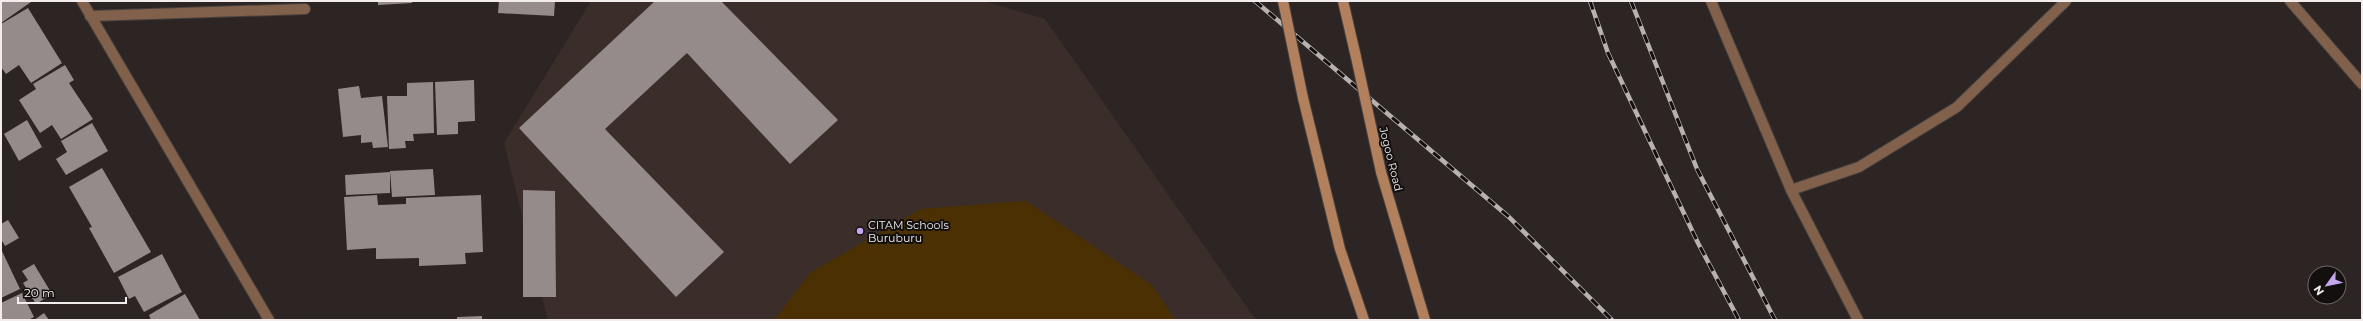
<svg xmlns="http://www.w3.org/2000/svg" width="2363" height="321" viewBox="0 0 2363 321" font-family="Montserrat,sans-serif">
  <rect width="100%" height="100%" fill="#2d2523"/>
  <polygon fill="#3b2d29" points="591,1 984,1 1045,19 1256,320 548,320 504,143"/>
  <polygon fill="#4a3003" points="1026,201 1152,285 1175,320 774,320 811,272 921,209"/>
  <g fill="#958b8b">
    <polygon points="1,1 30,1 31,2 1,23"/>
    <polygon points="378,1 412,1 412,3 378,5"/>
    <polygon points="499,1 555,1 554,16 498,13"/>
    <polygon points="655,1 721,1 838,120 790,164 687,53 605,129 724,252 676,297 519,128"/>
    <polygon points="28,8 62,63 31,83 19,65 6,74 1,67 1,24"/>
    <polygon points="65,65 74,80 69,83 93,119 61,139 52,125 40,133 19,100 36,89 33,84"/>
    <polygon points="474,80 475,121 458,122 458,134 437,135 435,82"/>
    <polygon points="433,82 434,133 413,134 414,141 405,141 406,148 389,149 387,96 407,96 407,83"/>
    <polygon points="359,86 361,98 382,96 388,147 373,148 372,142 361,143 361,135 343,137 338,89"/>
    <polygon points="27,120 42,147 19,161 4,134"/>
    <polygon points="92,123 108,151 66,175 56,159 67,152 61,141"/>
    <polygon points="102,168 151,252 114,273 89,228 92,227 69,187"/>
    <polygon points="433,169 435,195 392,197 390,171"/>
    <polygon points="390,172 390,193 346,195 345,175"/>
    <polygon points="523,190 555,191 556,297 523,297"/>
    <polygon points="377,195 378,205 406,204 406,198 481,195 483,252 465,253 466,264 419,266 419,258 376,259 376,248 347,250 344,197"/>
    <polygon points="8,220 19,238 5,246 1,239 1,224"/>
    <polygon points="1,249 20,289 1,298"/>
    <polygon points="162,254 182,292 144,312 135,296 129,299 118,277"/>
    <polygon points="34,264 52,294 36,304 23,283 28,280 22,271"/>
    <polygon points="22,293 34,317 28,320 1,320 1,303"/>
    <polygon points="185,294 200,320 151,320 149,315"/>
    <polygon points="44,313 49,320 34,320"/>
    <polygon points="482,316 482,320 457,320 457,317"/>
  </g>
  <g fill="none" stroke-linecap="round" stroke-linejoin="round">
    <g stroke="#49413f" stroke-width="12">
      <polyline id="service" points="1711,1 1791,190 1858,320"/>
    </g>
    <g stroke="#49413f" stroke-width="12">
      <g id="minor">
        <polyline points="82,1 269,320"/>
        <polyline points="2290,1 2362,84"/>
        <polyline points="90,16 305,9"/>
        <polyline points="1791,190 1859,167 1957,107 2066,1"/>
      </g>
    </g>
    <g stroke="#49413f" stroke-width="12">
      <g id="secondary">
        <polyline points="1343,1 1356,57"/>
        <polyline points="1303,98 1340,249 1364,320"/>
        <polyline points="1381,172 1425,320"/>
      </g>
    </g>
    <use href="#service" stroke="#81614b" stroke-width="10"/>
    <use href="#minor" stroke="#81614b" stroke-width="10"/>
    <use href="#secondary" stroke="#b3805e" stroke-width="10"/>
    <g stroke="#b7b1b0" stroke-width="4.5">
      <g id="rail">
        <polyline points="1255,1 1509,217 1612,320"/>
        <polyline points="1590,1 1608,53 1698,243 1739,320"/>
        <polyline points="1631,1 1697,169 1775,320"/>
      </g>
    </g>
    <use href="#rail" stroke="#130f0e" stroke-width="3" stroke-dasharray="9" stroke-linecap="butt"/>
    <g stroke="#49413f" stroke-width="12" stroke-linecap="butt">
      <g id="secondary-bridge">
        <polyline points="1283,1 1303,98"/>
        <polyline points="1356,57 1381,172"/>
      </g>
    </g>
    <use href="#secondary-bridge" stroke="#b3805e" stroke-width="10"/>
  </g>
  <circle fill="#c4a7f1" stroke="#130f0e" stroke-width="1.5" cx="860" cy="231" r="4"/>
  <g text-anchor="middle" stroke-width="4" stroke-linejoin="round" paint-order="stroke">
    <g font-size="11" fill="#f3eeed" stroke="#130f0e">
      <text transform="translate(1391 159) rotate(76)" y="4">Jogoo Road</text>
    </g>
    <g font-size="11" fill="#f3eeed" stroke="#130f0e" text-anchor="start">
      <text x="868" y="229">CITAM Schools<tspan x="868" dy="13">Buruburu</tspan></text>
    </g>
  </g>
  <rect width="2363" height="321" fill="none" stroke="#f3eeed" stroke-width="4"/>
  <g transform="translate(2327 285) rotate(237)"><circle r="19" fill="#130f0e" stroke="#6d6867"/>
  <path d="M0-3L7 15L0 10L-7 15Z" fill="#c4a7f1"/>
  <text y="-6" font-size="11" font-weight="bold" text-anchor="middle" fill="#f3eeed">N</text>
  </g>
  <path d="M18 297v6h108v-6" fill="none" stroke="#f3eeed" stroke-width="2"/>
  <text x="24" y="297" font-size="12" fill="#f3eeed" stroke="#130f0e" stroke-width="3" paint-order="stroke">20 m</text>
</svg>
